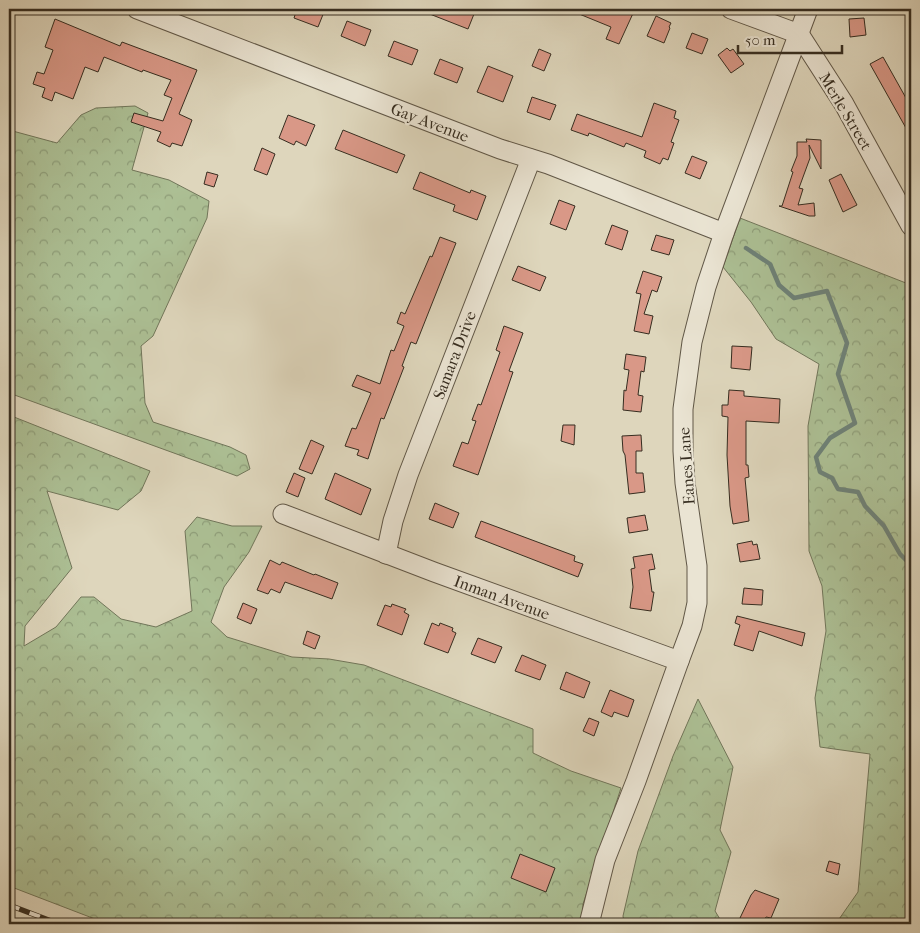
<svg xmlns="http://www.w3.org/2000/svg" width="920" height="933" viewBox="0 0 920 933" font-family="'IM FELL French Canon',serif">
  <defs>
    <pattern id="forest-crowns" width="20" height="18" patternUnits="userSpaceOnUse" patternTransform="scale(1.25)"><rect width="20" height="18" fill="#acbf94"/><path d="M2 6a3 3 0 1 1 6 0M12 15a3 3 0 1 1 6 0" fill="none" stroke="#8d9c78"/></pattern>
  </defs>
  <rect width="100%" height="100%" fill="#ded6bc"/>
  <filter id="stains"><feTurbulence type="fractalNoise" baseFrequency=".004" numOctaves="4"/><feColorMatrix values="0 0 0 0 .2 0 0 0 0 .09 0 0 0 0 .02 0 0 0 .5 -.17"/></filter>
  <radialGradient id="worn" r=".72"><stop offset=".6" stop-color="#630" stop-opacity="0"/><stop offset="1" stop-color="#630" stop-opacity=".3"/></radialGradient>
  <g fill="url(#forest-crowns)" stroke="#71765a">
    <polygon points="135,106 148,113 132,170 169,180 209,201 207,218 153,336 141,346 145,403 153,422 230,447 246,455 250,469 237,476 9,393 9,130 57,143 81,115 96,108"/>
    <polygon points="740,218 911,285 911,446 909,451 911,455 911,924 834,924 837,922 858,892 870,754 820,747 815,698 826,631 822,586 809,551 808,426 819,364 776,339 751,302 723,267"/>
    <polygon points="9,415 150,471 141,491 118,510 47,491 72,568 25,626 24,646 56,627 81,597 94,597 121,619 156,627 192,611 185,531 197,517 232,526 262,526 249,552 224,587 211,622 227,637 292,657 329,659 364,665 533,729 533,753 571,771 621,788 583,904 582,924 108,924 9,886"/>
    <polygon points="698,699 733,767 720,830 731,852 715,911 723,924 624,924 623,916 638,851 673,756"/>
  </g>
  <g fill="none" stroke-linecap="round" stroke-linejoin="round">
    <polyline stroke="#6e8177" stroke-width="4.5" points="746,248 770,264 779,285 794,298 827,291 847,343 838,374 855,423 830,438 816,457 820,472 832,478 838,489 858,492 865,506 884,526 900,554 911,565"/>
  </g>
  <g fill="#d99887" stroke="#362d20">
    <polygon points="297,9 315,9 324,12 318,27 294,18"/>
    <polygon points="417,9 476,9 468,29"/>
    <polygon points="567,9 635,9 619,44 606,39 611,27"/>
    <polygon points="656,16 671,23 669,27 670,28 664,43 647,36"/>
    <polygon points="864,18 866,35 850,37 849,19"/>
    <polygon points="55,19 120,46 122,42 197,70 179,114 192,120 182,146 172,143 170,147 157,141 161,132 131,122 134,113 163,121 172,98 164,95 171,80 143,70 142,72 104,57 98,72 85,67 73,99 55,92 52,101 42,97 45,88 33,84 37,72 44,74 53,50 45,47"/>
    <polygon points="347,21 371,30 365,46 341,36"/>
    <polygon points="692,33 708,39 702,54 686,48"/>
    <polygon points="394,41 418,50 412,65 388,56"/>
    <polygon points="727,48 730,51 733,49 744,64 731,73 718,55"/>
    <polygon points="539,49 551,54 544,71 532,66"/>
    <polygon points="883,57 911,107 911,137 870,64"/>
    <polygon points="440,59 463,68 457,83 434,74"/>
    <polygon points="488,66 513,76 503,102 477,92"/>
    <polygon points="532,97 556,105 550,120 527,112"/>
    <polygon points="654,103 676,111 674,118 679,120 671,142 674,143 668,160 663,158 660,164 644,157 646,151 626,143 624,147 589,133 588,136 571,130 577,114 642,137"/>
    <polygon points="288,115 315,125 306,146 296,141 294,145 279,138"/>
    <polygon points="343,130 405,155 397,173 335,149"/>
    <polygon points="806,139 821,140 821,169 809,145 810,158 799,188 803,189 798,205 814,203 815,216 809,216 779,206 782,206 793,172 791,171 797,156 797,142 807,142"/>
    <polygon points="262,148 275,154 267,175 254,170"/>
    <polygon points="692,156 707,162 700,179 685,173"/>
    <polygon points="207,172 218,175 214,187 204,184"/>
    <polygon points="420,172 470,193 471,190 486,196 477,220 453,211 455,205 413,189"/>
    <polygon points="841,174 857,205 843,212 829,180"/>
    <polygon points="559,200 575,206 566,230 550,224"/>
    <polygon points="612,225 628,231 622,250 605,244"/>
    <polygon points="656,235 674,240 669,255 651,250"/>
    <polygon points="440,237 456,243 416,344 411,342 402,366 404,367 384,419 381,418 368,459 357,455 359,450 345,446 352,428 356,429 371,393 352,386 357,375 380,384 391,350 394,351 404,326 397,323 401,312 405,314 430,256 432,257"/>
    <polygon points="518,266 546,277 540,291 512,280"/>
    <polygon points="643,271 662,277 657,292 652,290 644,314 653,316 649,334 634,331 641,294 636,293"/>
    <polygon points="504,326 523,333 509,371 513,372 478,475 453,466 462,442 468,444 476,421 472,420 478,404 481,405 500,352 496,350"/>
    <polygon points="732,346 752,347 750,370 731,368"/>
    <polygon points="626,354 646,357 644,372 641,371 638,395 643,396 641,412 623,410 624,390 626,391 629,370 624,369"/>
    <polygon points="729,390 744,391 744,396 780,399 779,423 746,421 746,465 748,465 749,477 745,478 749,521 733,524 730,506 727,455 728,417 722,416 722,405 728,405"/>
    <polygon points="563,425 575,425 574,445 561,441"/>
    <polygon points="641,435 642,451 636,451 636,473 643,473 645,492 629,494 625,455 623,451 622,436"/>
    <polygon points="311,440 324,446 312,474 299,469"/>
    <polygon points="294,473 305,478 298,497 286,492"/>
    <polygon points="335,473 371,489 361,515 325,499"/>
    <polygon points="435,503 459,513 453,528 429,519"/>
    <polygon points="645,515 648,530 629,533 627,518"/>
    <polygon points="481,521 575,556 574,561 583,564 578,577 475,537"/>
    <polygon points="752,541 753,545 757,544 760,559 740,562 737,544"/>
    <polygon points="652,554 655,569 649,570 652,592 654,592 651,611 630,608 633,587 631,569 635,568 633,557"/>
    <polygon points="270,560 280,565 282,562 314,575 315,574 338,583 332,599 285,582 280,593 271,589 268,594 257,590"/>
    <polygon points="744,588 763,590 762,605 742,604"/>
    <polygon points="243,603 257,609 251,624 237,618"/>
    <polygon points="392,604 406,609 404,612 409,615 402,635 377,625 385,605 391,607"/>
    <polygon points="737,616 805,633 802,646 759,631 753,651 734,645 740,625 735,623"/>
    <polygon points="432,623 439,626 440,623 453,628 452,631 456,633 448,653 424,644"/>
    <polygon points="307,631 320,636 315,649 303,644"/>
    <polygon points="478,638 502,647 495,663 471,654"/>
    <polygon points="522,655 546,665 540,680 515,671"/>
    <polygon points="566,672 590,682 584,698 560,689"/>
    <polygon points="610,690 634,700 628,717 614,712 612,717 601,712"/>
    <polygon points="589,718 599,722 594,736 583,731"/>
    <polygon points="520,854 555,868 546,892 511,878"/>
    <polygon points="829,861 840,864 838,875 826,871"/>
    <polygon points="755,890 779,899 771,918 766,917 762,924 756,924 740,918 751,895"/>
  </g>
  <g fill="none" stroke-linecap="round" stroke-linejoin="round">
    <g stroke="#605747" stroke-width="21">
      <g id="minor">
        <polyline points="137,9 500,149 548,164 724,233"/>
        <polyline points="731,9 799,34 844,104 911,226"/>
        <polyline points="283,514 434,572 679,661"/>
        <polyline points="386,554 393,521 408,475 531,159"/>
        <polyline points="589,924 605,860 636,781 679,661 692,626 697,603 697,566 685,483 683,451 683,409 692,342 706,287 724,233 808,9"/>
      </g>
    </g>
    <use href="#minor" stroke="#eae4d3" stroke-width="19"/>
    <g stroke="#362d20" stroke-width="5.5">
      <polyline id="rail" points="9,905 59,924"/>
    </g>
    <use href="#rail" stroke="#eae4d3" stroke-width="4" stroke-dasharray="11" stroke-linecap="butt"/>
  </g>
  <g text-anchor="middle" stroke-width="4.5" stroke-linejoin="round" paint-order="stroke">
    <g font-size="16" fill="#362d20" stroke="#eae4d3">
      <text transform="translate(846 111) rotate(59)" y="6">Merle Street</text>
      <text transform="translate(430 122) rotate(21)" y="6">Gay Avenue</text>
      <text transform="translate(454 355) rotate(-69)" y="6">Samara Drive</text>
      <text transform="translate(686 466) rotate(-94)" y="6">Eanes Lane</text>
      <text transform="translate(502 597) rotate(20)" y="6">Inman Avenue</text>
    </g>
  </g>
  <rect width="920" height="933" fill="none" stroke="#ded6bc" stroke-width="30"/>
  <rect x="10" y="10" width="900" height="913" fill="none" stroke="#362d20" stroke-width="2.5"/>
  <rect x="15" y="15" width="890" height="903" fill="none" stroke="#362d20"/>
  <path d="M738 45v8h104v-8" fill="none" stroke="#362d20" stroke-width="2.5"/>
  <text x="745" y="45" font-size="15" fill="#362d20" stroke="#eae4d3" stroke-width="4" paint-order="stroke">50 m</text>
  <rect width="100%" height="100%" filter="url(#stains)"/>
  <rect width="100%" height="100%" fill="url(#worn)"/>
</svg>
